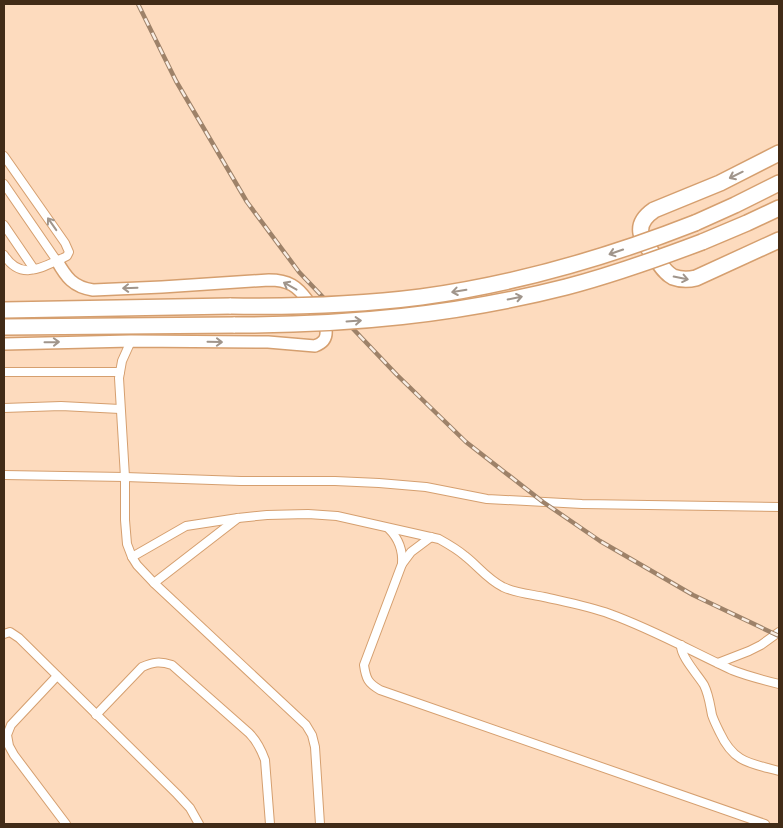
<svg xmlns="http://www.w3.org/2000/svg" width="783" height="828" viewBox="0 0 783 828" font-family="Manrope,sans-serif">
  <rect width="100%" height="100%" fill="#fddbbe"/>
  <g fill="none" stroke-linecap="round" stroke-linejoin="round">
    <g stroke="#d59f6f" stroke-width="10">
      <g id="street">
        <path d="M4,156L65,243L69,252L67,256L63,258C40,268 21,281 4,255"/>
        <polyline points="4,184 57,261"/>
        <polyline points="4,225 34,269"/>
        <polyline points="131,341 122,361 119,378 125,477 125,520 127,544 132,557 137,565 154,583 306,725 312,735 315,747 320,824"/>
        <polyline points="4,372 120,372"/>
        <polyline points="4,408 61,406 120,409"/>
        <polyline points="4,475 125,477 241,481 335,481 379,483 426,487 487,499 582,504 779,507"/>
        <path d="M389,529C399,539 403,550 402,564"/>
        <path d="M431,537L411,552L402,564L364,665C366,679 368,683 380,690L765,824"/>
        <path d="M132,557L186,526L238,518L267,515L308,514L337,516L439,539C448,544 457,549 465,556C478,566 487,579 503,587C516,593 530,594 544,597C566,602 588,606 610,614C652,629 691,651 732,670C747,676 763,680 779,684"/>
        <polyline points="154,583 238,518"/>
        <polyline points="4,634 10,632 19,638 177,794 190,808 199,824"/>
        <path d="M681,645C680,656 698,675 704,685C709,695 710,705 712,715C714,721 717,727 720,733C734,763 750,763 779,771"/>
        <polyline points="718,663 749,651 761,645 779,632"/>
        <polyline points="57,676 11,725 7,735 9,746 14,755 66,824"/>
        <path d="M96,715L142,667C153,662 160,661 172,665L249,733C257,741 261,749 265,760L270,824"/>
      </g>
    </g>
    <g stroke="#d59f6f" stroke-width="14">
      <path id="secondary" d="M4,344L131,341L268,342L315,346C323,343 327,339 326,330C317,316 306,293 292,285C285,281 277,280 269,280L162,287L93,290C73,287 66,277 57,261"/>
    </g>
    <g stroke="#d59f6f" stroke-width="18">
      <g id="highway">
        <path d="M779,153L720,183L654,210C631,226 642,240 655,257C660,264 665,273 673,277C681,280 688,280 696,278L779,240"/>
        <polyline points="695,223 735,205 779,183"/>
        <polyline points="702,242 747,223 779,208"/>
        <polyline points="4,310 231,306"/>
        <polyline points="4,327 235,325"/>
      </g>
    </g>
    <use href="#street" stroke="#fff" stroke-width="8"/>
    <use href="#secondary" stroke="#fff" stroke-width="11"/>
    <use href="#highway" stroke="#fff" stroke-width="15"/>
    <g stroke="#9e8269" stroke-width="4.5">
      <polyline id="rail" points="138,4 176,81 247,202 299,272 397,375 466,442 543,502 600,541 693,595 779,636"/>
    </g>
    <use href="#rail" stroke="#f8ede3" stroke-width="2.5" stroke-dasharray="8" stroke-linecap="butt"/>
    <g stroke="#d59f6f" stroke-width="18" stroke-linecap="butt">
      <g id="highway-bridge">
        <path d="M231,306C295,307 358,305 421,297C515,284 606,258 695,223"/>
        <path d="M235,325C349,325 456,315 566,287C612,275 657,259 702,242"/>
      </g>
    </g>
    <use href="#highway-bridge" stroke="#fff" stroke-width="15"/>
  </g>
  <defs><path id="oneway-shaft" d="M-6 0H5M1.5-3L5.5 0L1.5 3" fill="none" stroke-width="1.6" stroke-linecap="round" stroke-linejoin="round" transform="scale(1.25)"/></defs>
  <g stroke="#a0958b">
    <use href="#oneway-shaft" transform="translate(736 175) rotate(154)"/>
    <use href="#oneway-shaft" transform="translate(52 224) rotate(-125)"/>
    <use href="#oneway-shaft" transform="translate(616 252) rotate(161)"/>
    <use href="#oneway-shaft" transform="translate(681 278) rotate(11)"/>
    <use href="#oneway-shaft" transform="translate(290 286) rotate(-151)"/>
    <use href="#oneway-shaft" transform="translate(130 288) rotate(178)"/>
    <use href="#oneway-shaft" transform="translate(459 291) rotate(171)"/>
    <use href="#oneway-shaft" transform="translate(515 298) rotate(-12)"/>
    <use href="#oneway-shaft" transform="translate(354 321) rotate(-4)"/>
    <use href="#oneway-shaft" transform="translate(52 342) rotate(-1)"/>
    <use href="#oneway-shaft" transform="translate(215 342) rotate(1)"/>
  </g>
  <rect width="783" height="828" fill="none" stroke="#412b17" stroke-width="10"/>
</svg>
